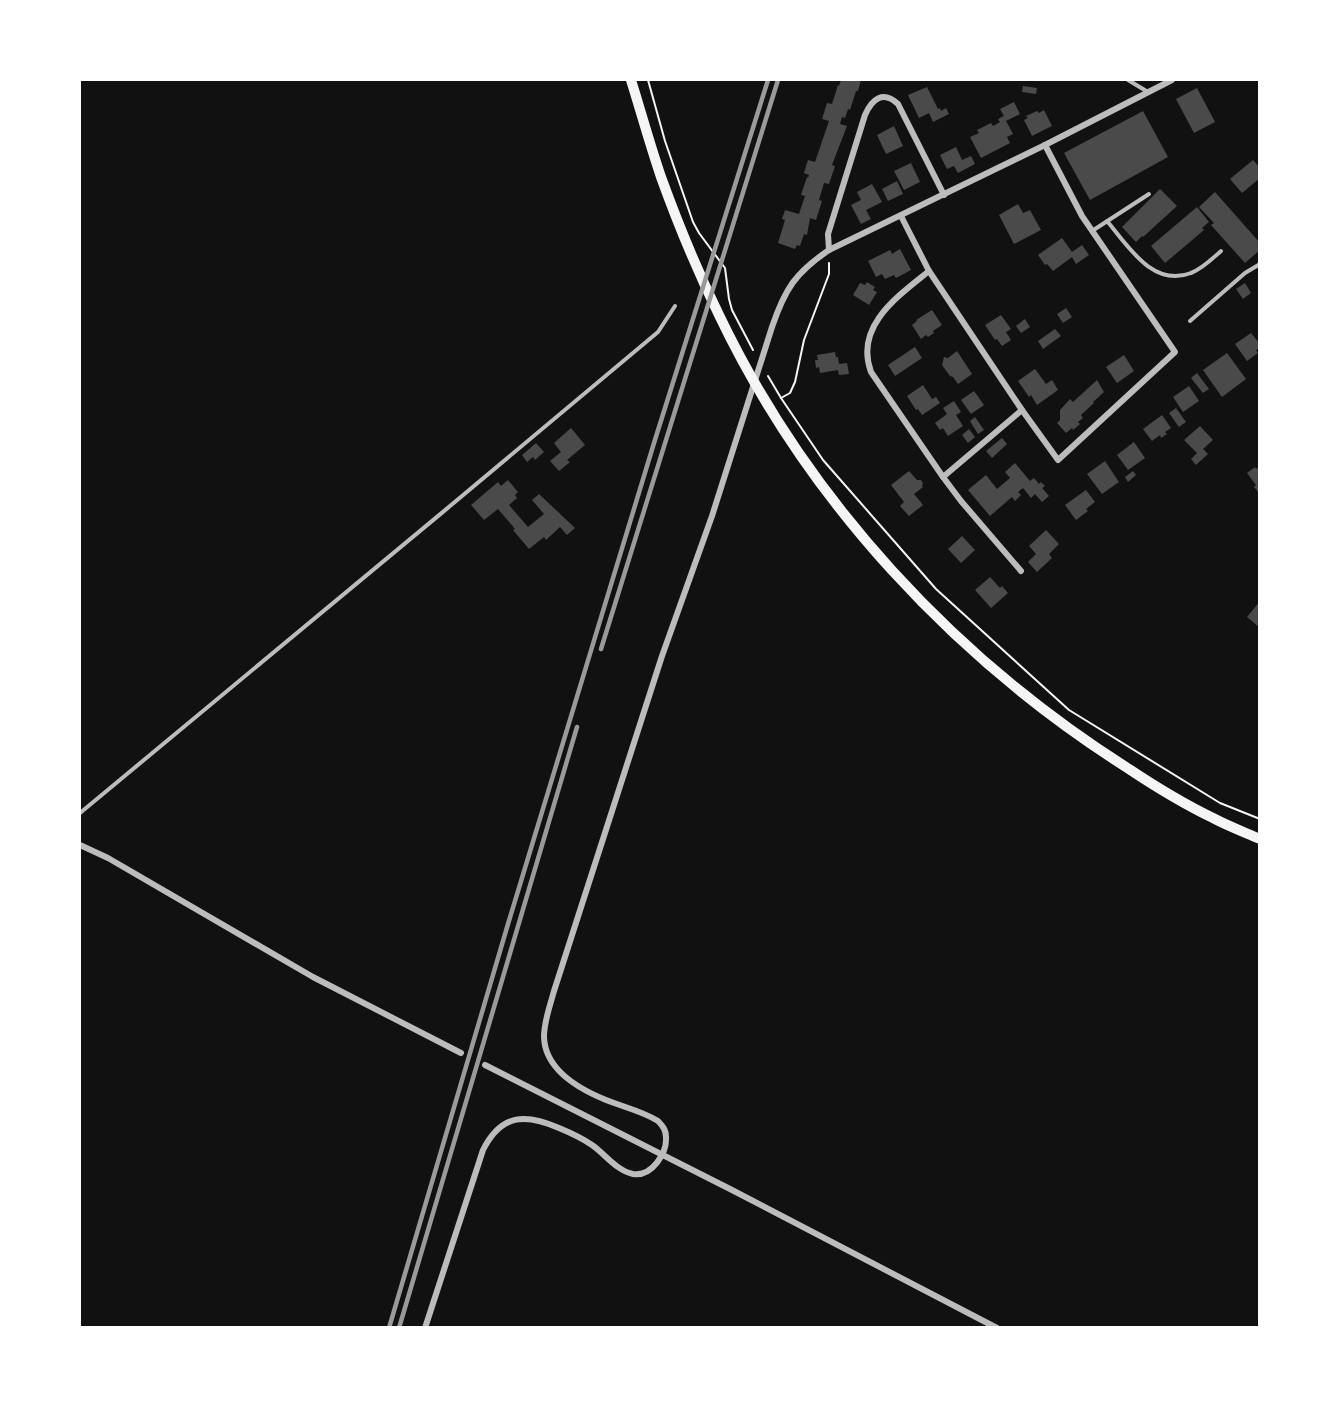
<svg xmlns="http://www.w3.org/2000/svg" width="1339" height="1407" viewBox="0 0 1339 1407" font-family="'Archivo Narrow',sans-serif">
  <rect width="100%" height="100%" fill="#111"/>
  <g fill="#4a4a4a">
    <polygon points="841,80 861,80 858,91 856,91 850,110 848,109 845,118 842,117 840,124 847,126 832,165 835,166 829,184 824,183 819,200 822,201 816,220 810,218 807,235 804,234 800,246 797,245 795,249 778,243 785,220 782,219 785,210 799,214 805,196 801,195 807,177 808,178 809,175 804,173 806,166 808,160 815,162 829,121 822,119 827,103 832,104 838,85 839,86"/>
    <polygon points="1023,86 1037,88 1036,94 1022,92"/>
    <polygon points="927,87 938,109 940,108 941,111 946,108 949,114 933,122 929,113 919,118 908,95"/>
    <polygon points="1197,88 1215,122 1194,133 1176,99"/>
    <polygon points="1014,102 1020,114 1006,121 1013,134 1007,137 1010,143 981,158 970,137 979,133 977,130 991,123 993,126 1000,122 998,119 1004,116 1000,109"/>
    <polygon points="1044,110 1052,126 1032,136 1024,120 1028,118 1026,116 1037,111 1039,113"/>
    <polygon points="1143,111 1168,157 1090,200 1064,153"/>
    <polygon points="894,126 903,146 886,154 877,135"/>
    <polygon points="956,147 962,160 971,156 975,164 958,173 954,166 947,169 940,155"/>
    <polygon points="1253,160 1260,168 1260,178 1242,193 1230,179"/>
    <polygon points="911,163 920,182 904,190 894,171"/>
    <polygon points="897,181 903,194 888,201 882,189"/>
    <polygon points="872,184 882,202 866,210 871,219 861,224 851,205 861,200 857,192"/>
    <polygon points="1160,189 1177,206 1143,237 1142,236 1136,242 1122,227"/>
    <polygon points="1215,192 1260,243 1260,250 1245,263 1211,225 1214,223 1199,207"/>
    <polygon points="1018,204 1023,213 1030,210 1041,230 1014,244 999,215"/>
    <polygon points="1197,207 1209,222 1202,228 1204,230 1165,263 1151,246"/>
    <polygon points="1062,238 1072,252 1082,245 1089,255 1076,264 1072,257 1053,271 1047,264 1045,265 1038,255"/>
    <polygon points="900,249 911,270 896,278 894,275 885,279 882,274 876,277 868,261 890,250 892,254"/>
    <polygon points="867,282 875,287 873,290 877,292 869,305 853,295 860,283 865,285"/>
    <polygon points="1245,283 1251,293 1243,299 1236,289"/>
    <polygon points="1066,308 1072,317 1063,323 1057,314"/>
    <polygon points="932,310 942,325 933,331 934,333 928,337 926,335 921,339 912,325 917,321 916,320"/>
    <polygon points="1001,315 1011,329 1006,332 1011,340 1002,346 997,339 995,340 985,325"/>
    <polygon points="1025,319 1030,327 1021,333 1016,326"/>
    <polygon points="1055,329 1061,336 1043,349 1038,341"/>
    <polygon points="1251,333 1260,344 1260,348 1256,350 1258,353 1247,361 1235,344"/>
    <polygon points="915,347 922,358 895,376 888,365"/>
    <polygon points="957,351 972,374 958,384 953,377 950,376 942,365 944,357 948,358"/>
    <polygon points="835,352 836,357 838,357 839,364 847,363 849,374 839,375 838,370 820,373 819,367 816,368 815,360 818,360 817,355"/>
    <polygon points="1227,353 1246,379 1222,397 1203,370"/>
    <polygon points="1124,355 1134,371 1117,383 1106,367"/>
    <polygon points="1035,369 1046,384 1052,380 1058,390 1037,405 1031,395 1029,397 1018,381"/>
    <polygon points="1197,373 1209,389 1203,393 1191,378"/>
    <polygon points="1097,380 1104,392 1093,402 1094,403 1081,415 1083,418 1078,422 1080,424 1073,430 1072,428 1066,433 1057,423 1060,420 1060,410 1070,399 1073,402"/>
    <polygon points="923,385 932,399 936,397 940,403 922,415 918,409 916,410 907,396"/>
    <polygon points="1189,386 1199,401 1183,412 1173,397"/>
    <polygon points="974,391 984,405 971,414 961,400"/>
    <polygon points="954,401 961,412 956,415 963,426 948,436 943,428 940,430 935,423 947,414 943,408"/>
    <polygon points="1176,408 1186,422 1179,427 1169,413"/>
    <polygon points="1162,415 1171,428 1165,432 1167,434 1161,438 1160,435 1152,441 1143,429"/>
    <polygon points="975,417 984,430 978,434 970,421"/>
    <polygon points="1200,426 1213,440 1203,449 1208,454 1196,465 1191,459 1197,453 1184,440"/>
    <polygon points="571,428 585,445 567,460 570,462 559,471 550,461 561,452 554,443"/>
    <polygon points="969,429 975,437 968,443 962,435"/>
    <polygon points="1002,438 1007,444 992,458 986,451"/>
    <polygon points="1134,442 1145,458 1128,470 1117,455"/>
    <polygon points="536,443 544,452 535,460 533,457 527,462 522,455"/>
    <polygon points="1105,461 1119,482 1102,494 1087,474"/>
    <polygon points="1015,463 1030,481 1034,478 1039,484 1041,482 1045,486 1042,488 1049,496 1042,502 1035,494 1031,498 1023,488 1018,492 1021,495 1015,501 1012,497 990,516 968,490 986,475 997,489 1010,478 1005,472"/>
    <polygon points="1260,466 1260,494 1254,487 1256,485 1247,473 1255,467 1256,469"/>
    <polygon points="909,471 917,480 921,480 923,483 922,486 923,487 914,494 923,505 909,516 900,506 904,502 891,485"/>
    <polygon points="1133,471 1136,475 1128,482 1125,477"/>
    <polygon points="508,480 518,492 515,495 517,498 509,505 528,527 544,514 532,500 539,494 575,528 567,535 560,527 546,540 544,537 529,549 513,530 515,529 498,509 484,520 471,505 498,482 501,486"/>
    <polygon points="1086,490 1095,502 1086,509 1088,511 1076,520 1065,505"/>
    <polygon points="1046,530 1059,544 1049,554 1052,558 1037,572 1028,562 1036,554 1029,546"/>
    <polygon points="962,536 975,550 961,563 948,549"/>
    <polygon points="990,577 1000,588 1002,586 1008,593 991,608 975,590"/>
    <polygon points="1260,601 1260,628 1247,617"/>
  </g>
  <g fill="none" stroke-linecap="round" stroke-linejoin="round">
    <g stroke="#f5f5f5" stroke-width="2">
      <polyline points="648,80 665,141 693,222 699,233 725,268 729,299 732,310 753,350"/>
      <polyline points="768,376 781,398 823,460 936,589 1069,710 1220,803 1260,819"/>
      <polyline points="781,398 790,393 795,382 804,340 829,274 829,263"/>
    </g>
    <g stroke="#bcbcbc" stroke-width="4">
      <polyline points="1128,80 1148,92"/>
      <path d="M1107,221C1128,246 1153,288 1191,273C1202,269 1212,259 1221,251"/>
      <polyline points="1092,231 1149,194"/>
      <polyline points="1190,321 1245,273 1260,264"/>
      <path d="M80,813C273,654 466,493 658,332L675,306"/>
    </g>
    <g stroke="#bcbcbc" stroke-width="6">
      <polyline points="901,216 929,271 1022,410 1058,460 1175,352 1082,216 1045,145"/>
      <path d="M829,250L828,234L865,115C872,99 883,90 898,104L944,195"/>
      <path d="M929,271C898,296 854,326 871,372L943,477L1022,410"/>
      <polyline points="943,477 961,501 1021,571"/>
      <polyline points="80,845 108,858 313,977 461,1053"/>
      <polyline points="485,1065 732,1190 997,1328"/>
      <path d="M425,1328L483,1150C501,1114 525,1113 559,1128C571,1133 582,1138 592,1145C605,1154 617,1171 633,1174C652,1177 667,1153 666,1137C666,1130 663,1126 658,1121C642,1111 623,1107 606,1100C579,1089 545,1070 544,1037C544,1021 550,1006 554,991L662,656L712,516L772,327C785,289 795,273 829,250L1045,145L1172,80"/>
    </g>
    <path stroke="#f5f5f5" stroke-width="10" d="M631,80C641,112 650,145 661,177C678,224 697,270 719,315C808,501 955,659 1129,769C1156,787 1184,804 1213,818C1228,826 1244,832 1260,839"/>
    <g stroke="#9a9a9a" stroke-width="4.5">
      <polyline points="601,649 778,80"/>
      <polyline points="389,1328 508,924 654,443 768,80"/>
      <polyline points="399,1328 577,727"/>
    </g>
  </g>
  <rect width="1339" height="1407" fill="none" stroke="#ffffff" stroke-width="162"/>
</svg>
